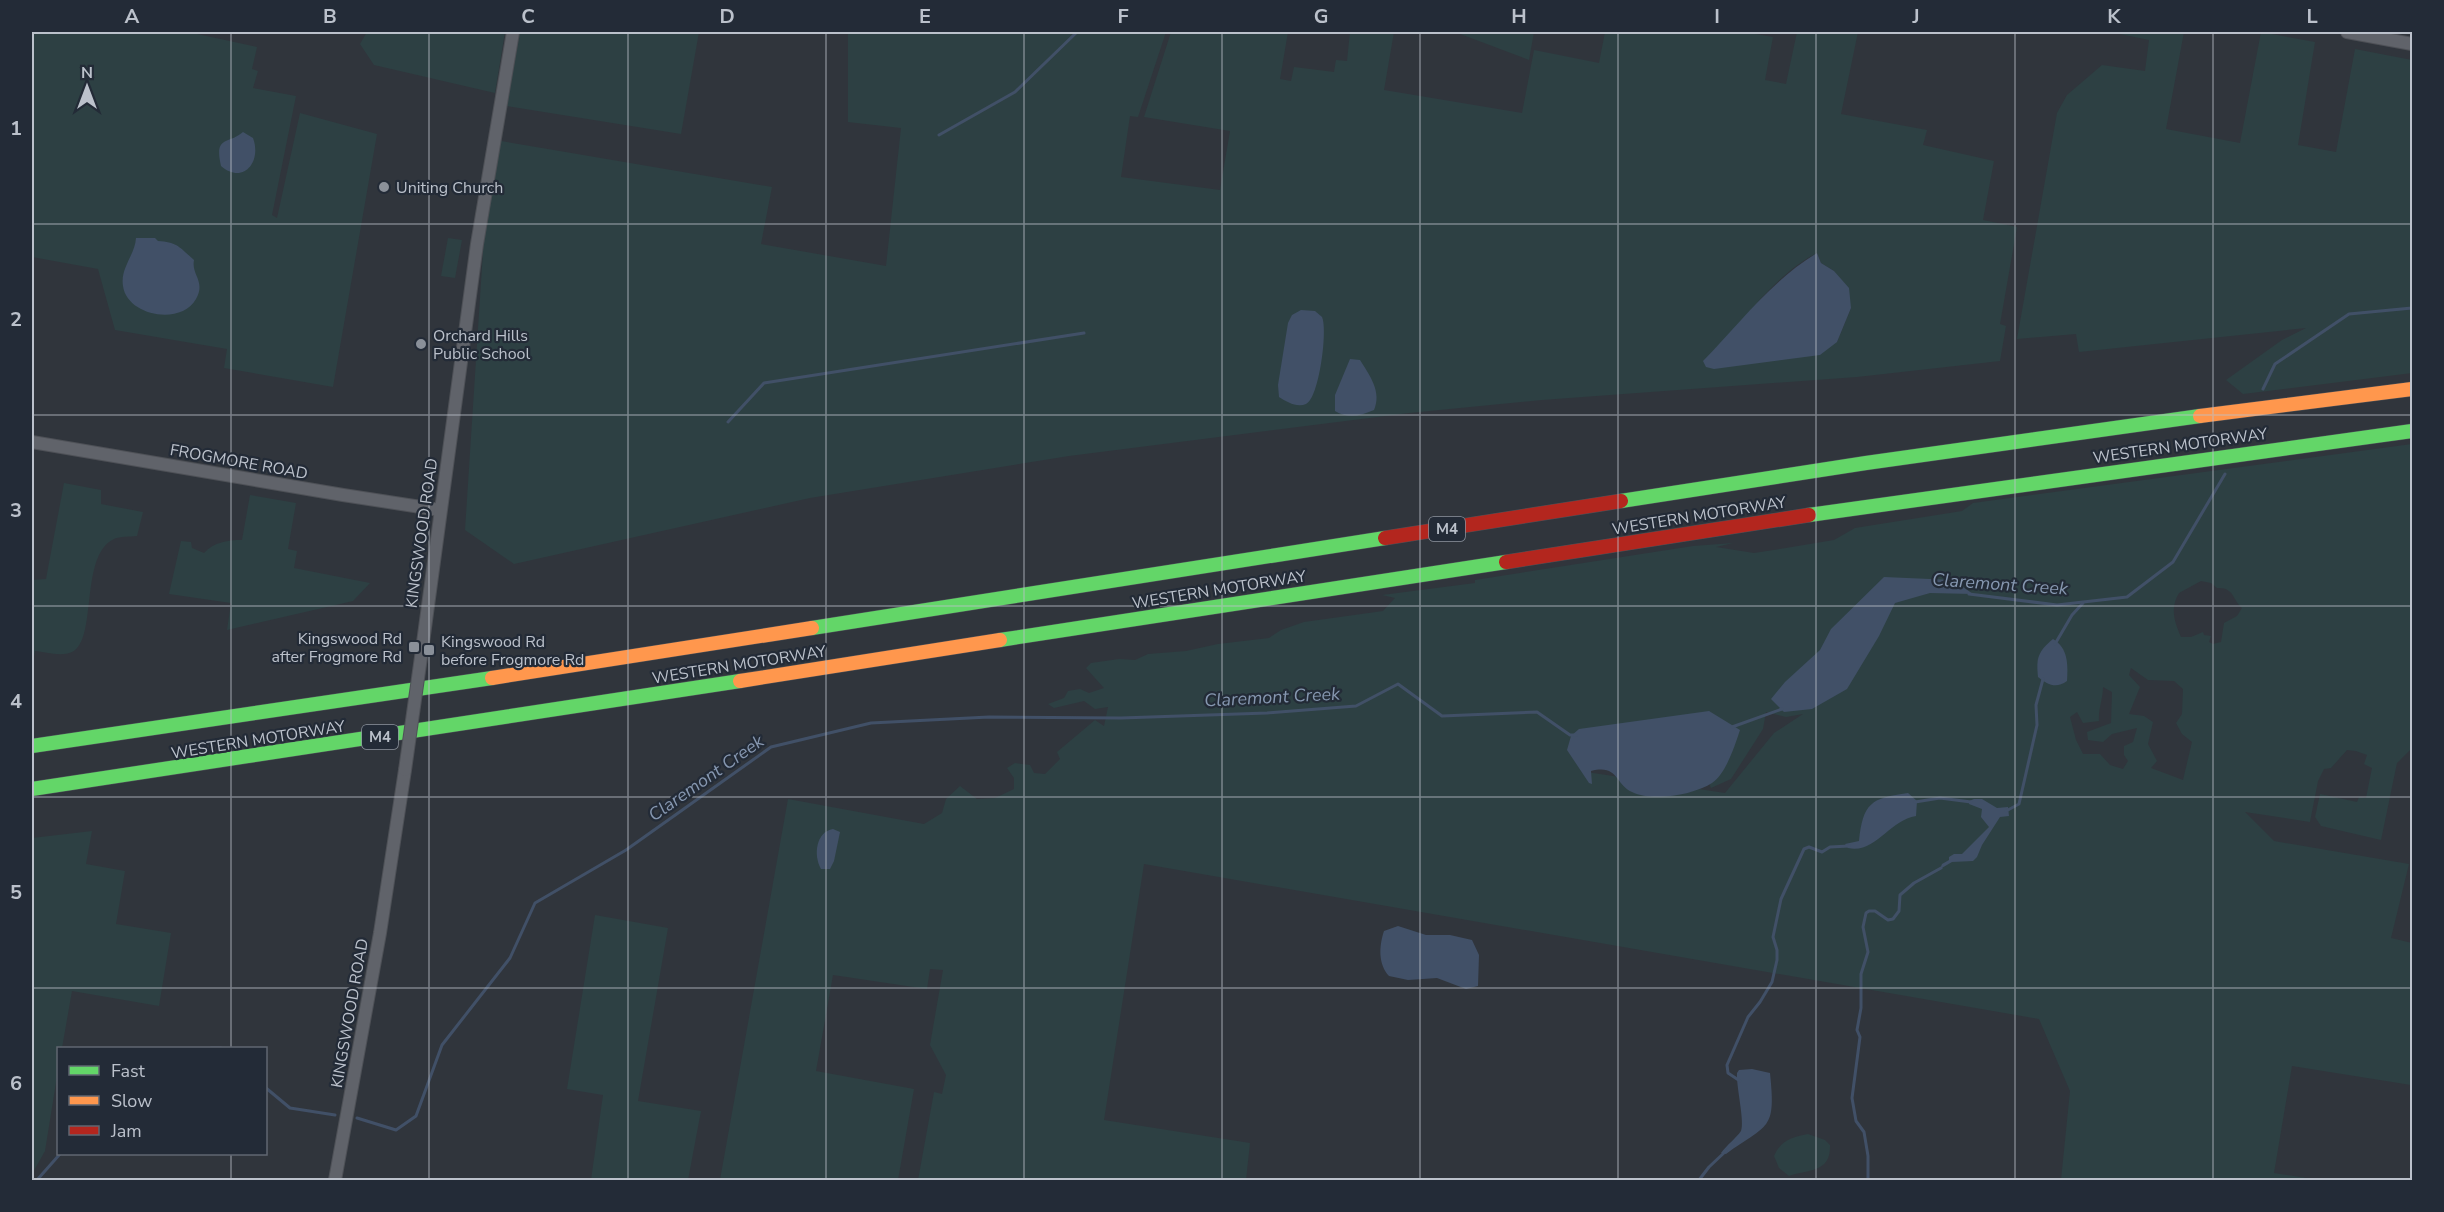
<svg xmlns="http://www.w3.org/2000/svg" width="2444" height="1212" viewBox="0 0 2444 1212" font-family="'Nunito Sans',sans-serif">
  <rect width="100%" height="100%" fill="#30353c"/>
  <g fill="#2d4043" fill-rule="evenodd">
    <polygon points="32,32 188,32 257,47 252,69 258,71 253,88 296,96 272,215 277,218 300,113 377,134 333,387 224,368 227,349 115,330 98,269 32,257"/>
    <polygon points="367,32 505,32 495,93 374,65 360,44"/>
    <polygon points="520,32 699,32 681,134 507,106"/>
    <path d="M848,32H1166L1138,117L1130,116L1121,177L1220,190L1230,131L1144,117L1171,32H1288L1280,79L1291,81L1294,67L1334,72L1336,60L1347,61L1350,32H1394L1384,90L1522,113L1534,50L1599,63L1605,32H1744L1773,37L1765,80L1786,84L1797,32H1858L1841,114L1927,130L1923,145L1994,161L1983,220L2017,227L2000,324L2006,326L2000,361L1857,377L1542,400L1409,413L1069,456L810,498L514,564L465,530L484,236L501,141L772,187L761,244L886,266L901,128L848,122ZM1817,253L1821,263L1834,271L1851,308L1837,342L1741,323C1759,298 1790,266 1817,253Z"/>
    <polygon points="1455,32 1534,32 1529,60"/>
    <polygon points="2120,32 2184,32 2166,129 2240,143 2261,32 2315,42 2298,145 2336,152 2355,49 2412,60 2412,373 2243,394 2226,380 2282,340 2306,328 2079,352 2076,334 2017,339 2057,113 2067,95 2102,65 2145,71 2149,40 2120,34"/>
    <polygon points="448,238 462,240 455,278 441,276"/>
    <path d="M2412,444V748L2397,763L2381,840L2321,826L2315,817L2320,794L2357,802L2359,797L2366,798L2372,768L2364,764L2367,755L2356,751L2347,750L2331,768L2324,769L2318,781L2310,822L2245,812L2274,841L2409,864L2391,938L2412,943V1078L2411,1085L2292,1066L2274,1173L2319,1180H2061L2070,1091L2039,1019L1144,864L1104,1120L1250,1143L1246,1180H918L934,1092L942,1094L946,1075L930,1045L943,970L930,969L927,989L833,975L816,1071L914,1089L898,1180H720L788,799L924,824L942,813L946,799L960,786L977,799L995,798L1014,789V778L1007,768L1015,763L1030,765L1034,773L1045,774L1060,759L1057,752L1095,720L1104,726L1108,707L1095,709L1084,701L1054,708L1048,704L1064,698L1068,691L1080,689L1089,693L1104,688L1086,668L1091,663L1119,659L1135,660L1148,654L1186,651L1218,644L1269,638L1281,630L1304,622L1383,611L1395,598L1382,595L1475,583V580L1693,546L1733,543L1716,547L1754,553L1786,548L1834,540L1855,528L1962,511L1973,503ZM2201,581L2211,583L2217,588C2234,587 2232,599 2242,608L2237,616L2224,623L2221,642L2213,644L2209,642L2211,636L2204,635L2203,632L2191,637H2181C2174,621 2170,608 2179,593ZM2131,668L2148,680L2174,681L2183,689L2182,714L2176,723L2182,734L2192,742L2183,780L2151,768L2157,761L2148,744L2153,722L2144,716L2129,714L2140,687L2129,675ZM2103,687L2112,692L2111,723L2087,732L2088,740L2103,742L2112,734L2137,728L2133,742L2124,746V755L2128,761L2123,769L2110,765L2100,754H2083L2076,740L2070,717L2077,712L2083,723L2099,721C2098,709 2103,699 2103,687ZM1766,712L1786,717L1803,714L1774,733L1725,793L1580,771L1722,744L1705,773L1711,788L1731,779L1763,729Z"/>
    <path d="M64,483L101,490V504L143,512L137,536C130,537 120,536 114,539C79,555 98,640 72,652C61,657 45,652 35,651L32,668V580L46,579Z"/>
    <path d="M250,495L296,503L288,549L297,551L294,568L370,583L353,601L227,630L231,603L169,594L181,541L191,542L192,548L204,553C214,542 228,540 242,540Z"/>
    <polygon points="92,831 86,864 125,871 116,924 171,933 159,1006 72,991 62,1048 58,1048 58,1070 45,1151 32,1174 32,838"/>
    <polygon points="595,915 668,928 638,1101 701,1111 688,1180 591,1180 603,1095 567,1089"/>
    <path d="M1808,1134L1825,1140L1830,1145C1831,1173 1809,1169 1789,1176L1779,1168L1774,1156C1781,1140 1792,1137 1808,1134Z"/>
  </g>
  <g fill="#415067">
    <path d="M243,132L253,138C262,162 243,185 221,166C214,135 228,145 243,132Z"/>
    <path d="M136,238H155L158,241C178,242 180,248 194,260C191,275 206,281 196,299C181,326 127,316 123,286C120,268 135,255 136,238Z"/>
    <path d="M1817,253L1821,263L1834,271L1849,288L1851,308L1837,342L1820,355L1714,369L1706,367L1703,361C1739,324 1772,280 1817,253Z"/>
    <path d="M1301,310L1315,311C1316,312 1321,316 1322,317C1328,330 1319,399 1306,404C1297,408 1287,402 1279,397L1278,385L1288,323L1292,315Z"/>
    <path d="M1350,359L1360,360C1370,376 1382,392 1374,410C1360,416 1348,419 1335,411V395Z"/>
    <polygon points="1884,577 1953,580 1973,594 1930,593 1895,603 1879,636 1847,689 1812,709 1784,712 1771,699 1785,682 1820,650 1831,629"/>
    <path d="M2053,639C2068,648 2068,664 2067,681C2056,689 2048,685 2038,677C2036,657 2038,652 2053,639Z"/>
    <path d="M1709,711L1740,730C1735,745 1726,774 1712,783C1693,795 1653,802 1632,792C1615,785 1619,764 1591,771L1592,784L1589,783L1567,750L1571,736L1579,729Z"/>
    <path d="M1908,793L1917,801L1916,816C1889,820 1876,854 1848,848L1845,844L1859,841C1863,803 1871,798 1908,793Z"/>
    <polygon points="1974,799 1982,799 1997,808 2008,807 2009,816 2000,817 1982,845 1977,857 1973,861 1952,862 1940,869 1942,864 1949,860 1949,857 1954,854 1962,854 1989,827 1981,817 1982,809 1969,804 1969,801"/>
    <path d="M833,829L840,832L834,861L830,869H821C813,855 816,832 833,829Z"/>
    <path d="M1398,926L1426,935H1450L1472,940L1479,955L1478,986L1466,989L1437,978L1408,980L1389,976C1378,964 1379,946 1384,931Z"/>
    <path d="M1752,1069L1770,1073C1776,1131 1769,1123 1726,1154L1721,1153C1727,1145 1736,1138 1741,1131C1745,1122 1736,1086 1737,1073L1739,1070Z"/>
  </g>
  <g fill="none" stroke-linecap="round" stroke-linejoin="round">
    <g stroke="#415067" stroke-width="3">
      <polyline points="939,135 1015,92 1077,32"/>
      <polyline points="2263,389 2275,364 2349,314 2412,308"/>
      <polyline points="728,422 764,383 1084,333"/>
      <polyline points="1969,594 2057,605 2127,597 2173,562 2225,474"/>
      <polyline points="2055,644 2072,615 2083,603"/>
      <polyline points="1732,727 1782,709"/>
      <polyline points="1915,802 1940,798 1971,802"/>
      <polyline points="2006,811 2019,804 2037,725 2036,705 2043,679"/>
      <polyline points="211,1048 221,1048"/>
      <polyline points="1740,1081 1728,1073 1727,1065 1748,1017 1760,1002 1772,982 1777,960 1777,950 1773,937 1781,899 1804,849 1809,847 1822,852 1830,847 1849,846"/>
      <polyline points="266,1088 290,1108 335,1115"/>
      <polyline points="357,1118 396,1130 416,1116 442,1045 510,958 535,903 626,850 771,747 871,723 989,717 1121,718 1267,713 1356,706 1398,684 1442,716 1537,712 1570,735 1576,735"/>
      <polyline points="37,1180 60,1154"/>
      <polyline points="1699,1180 1709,1167 1726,1151"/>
      <polyline points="1868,1180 1868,1156 1864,1132 1856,1121 1852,1098 1860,1037 1857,1030 1861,1008 1861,974 1868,952 1863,927 1866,913 1869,911 1875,911 1888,920 1893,919 1899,911 1900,895 1914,883 1941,868"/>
    </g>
    <g stroke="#4e5157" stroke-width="14">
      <g id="street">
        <polyline points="2347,32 2412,44"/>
        <polyline points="32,442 343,495 440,510"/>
        <polyline points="422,650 477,244 513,32"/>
        <polyline points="335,1180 380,933 405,770"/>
      </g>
    </g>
    <g stroke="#4d5158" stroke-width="15">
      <g id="fast">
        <polyline points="1621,501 1866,463 2200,416"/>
        <polyline points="1809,515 2412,431"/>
        <polyline points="812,628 1385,538"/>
        <polyline points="1000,640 1506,562"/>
        <polyline points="32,746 492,678"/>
        <polyline points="32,789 740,681"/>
      </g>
    </g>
    <g stroke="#4d5158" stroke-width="15">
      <g id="slow">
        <polyline points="2200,416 2412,389"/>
        <polyline points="492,678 812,628"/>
        <polyline points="740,681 1000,640"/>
      </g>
    </g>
    <g stroke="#4d5158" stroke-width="15">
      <g id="jam">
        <polyline points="1385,538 1621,501"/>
        <polyline points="1506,562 1809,515"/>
      </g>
    </g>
    <use href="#street" stroke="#60636a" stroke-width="12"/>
    <use href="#fast" stroke="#63d668" stroke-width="14"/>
    <use href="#slow" stroke="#ff974d" stroke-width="14"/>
    <use href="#jam" stroke="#b3261e" stroke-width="14"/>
    <g stroke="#4e5157" stroke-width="14" stroke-linecap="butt">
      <polyline id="street-bridge" points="405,770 422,650"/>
    </g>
    <use href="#street-bridge" stroke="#60636a" stroke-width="12"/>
  </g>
  <path fill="none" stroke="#bbc1cb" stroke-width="1.5" stroke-opacity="0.55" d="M231,32V1048M429,32V1180M628,32V1180M826,32V1180M1024,32V1180M1222,32V1180M1420,32V1180M1618,32V1180M1816,32V1180M2015,32V1180M2213,32V1180M32,224H2412M32,415H2412M32,606H2412M32,797H2412M32,988H2412M231,1154V1180"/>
  <g fill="#8a9099" stroke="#232b37" stroke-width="2">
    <circle cx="384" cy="187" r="6"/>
    <circle cx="421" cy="344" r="6"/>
    <rect x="408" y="641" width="12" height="12" rx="3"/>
    <rect x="423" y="644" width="12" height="12" rx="3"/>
  </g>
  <g text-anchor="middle" stroke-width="4.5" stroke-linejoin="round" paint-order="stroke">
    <g fill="#232b37" stroke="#8d949f" stroke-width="1.5">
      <rect x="1429" y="517" width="36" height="24" rx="4.5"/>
      <rect x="362" y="725" width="36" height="24" rx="4.5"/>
    </g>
    <g font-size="15" font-weight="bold" fill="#bbc1cb">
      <text x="1447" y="534">M4</text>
      <text x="380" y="742">M4</text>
    </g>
    <g font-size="16" fill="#bbc1cb" stroke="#232b37" text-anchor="start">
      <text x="396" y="193">Uniting Church</text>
      <text x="433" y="341">Orchard Hills<tspan x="433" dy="18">Public School</tspan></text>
      <text x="402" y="644" text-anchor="end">Kingswood Rd<tspan x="402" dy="18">after Frogmore Rd</tspan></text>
      <text x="441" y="647">Kingswood Rd<tspan x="441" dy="18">before Frogmore Rd</tspan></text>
    </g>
    <g font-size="16" fill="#bbc1cb" stroke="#232b37">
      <text transform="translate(2180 445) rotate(-8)" y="6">WESTERN MOTORWAY</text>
      <text transform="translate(239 461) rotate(10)" y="6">FROGMORE ROAD</text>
      <text transform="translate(1699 515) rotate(-9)" y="6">WESTERN MOTORWAY</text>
      <text transform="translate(421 533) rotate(-82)" y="6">KINGSWOOD ROAD</text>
      <text transform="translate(1219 589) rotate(-9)" y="6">WESTERN MOTORWAY</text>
      <text transform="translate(739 664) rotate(-9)" y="6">WESTERN MOTORWAY</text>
      <text transform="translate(258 739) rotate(-9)" y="6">WESTERN MOTORWAY</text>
      <text transform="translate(349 1013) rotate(-80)" y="6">KINGSWOOD ROAD</text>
    </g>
    <g font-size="18" font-style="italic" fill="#8697b0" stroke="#232b37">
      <text transform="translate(2000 584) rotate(4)" y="6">Claremont Creek</text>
      <text transform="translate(1272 697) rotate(-3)" y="6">Claremont Creek</text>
      <text transform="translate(706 778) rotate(-35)" y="6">Claremont Creek</text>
    </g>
  </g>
  <rect width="2444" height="1212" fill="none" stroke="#232b37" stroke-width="66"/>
  <rect x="57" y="1047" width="210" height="108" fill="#232b37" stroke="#606772" stroke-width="1.5"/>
  <rect x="69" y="1066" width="30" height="9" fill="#63d668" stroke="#606772" stroke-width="1.5"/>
  <text x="111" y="1077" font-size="18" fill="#bbc1cb">Fast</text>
  <rect x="69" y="1096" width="30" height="9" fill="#ff974d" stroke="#606772" stroke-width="1.5"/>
  <text x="111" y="1107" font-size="18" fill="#bbc1cb">Slow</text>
  <rect x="69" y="1126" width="30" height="9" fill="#b3261e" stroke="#606772" stroke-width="1.5"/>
  <text x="111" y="1137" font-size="18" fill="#bbc1cb">Jam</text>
  <g transform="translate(87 87)" stroke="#232b37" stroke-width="4.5" paint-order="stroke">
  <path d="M0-4.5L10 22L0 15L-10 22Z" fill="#bbc1cb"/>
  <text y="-9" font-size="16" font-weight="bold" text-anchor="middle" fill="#bbc1cb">N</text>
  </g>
  <rect x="33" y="33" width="2378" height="1146" fill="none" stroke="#bbc1cb" stroke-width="2"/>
  <g font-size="20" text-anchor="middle" font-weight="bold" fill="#bbc1cb">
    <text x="132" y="23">A</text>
    <text x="330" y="23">B</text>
    <text x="528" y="23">C</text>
    <text x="727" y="23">D</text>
    <text x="925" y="23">E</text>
    <text x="1123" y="23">F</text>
    <text x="1321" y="23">G</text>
    <text x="1519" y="23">H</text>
    <text x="1717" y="23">I</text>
    <text x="1916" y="23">J</text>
    <text x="2114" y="23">K</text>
    <text x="2312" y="23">L</text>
    <text x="16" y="135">1</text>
    <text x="16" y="326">2</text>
    <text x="16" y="517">3</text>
    <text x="16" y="708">4</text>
    <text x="16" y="899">5</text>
    <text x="16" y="1090">6</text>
  </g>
</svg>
